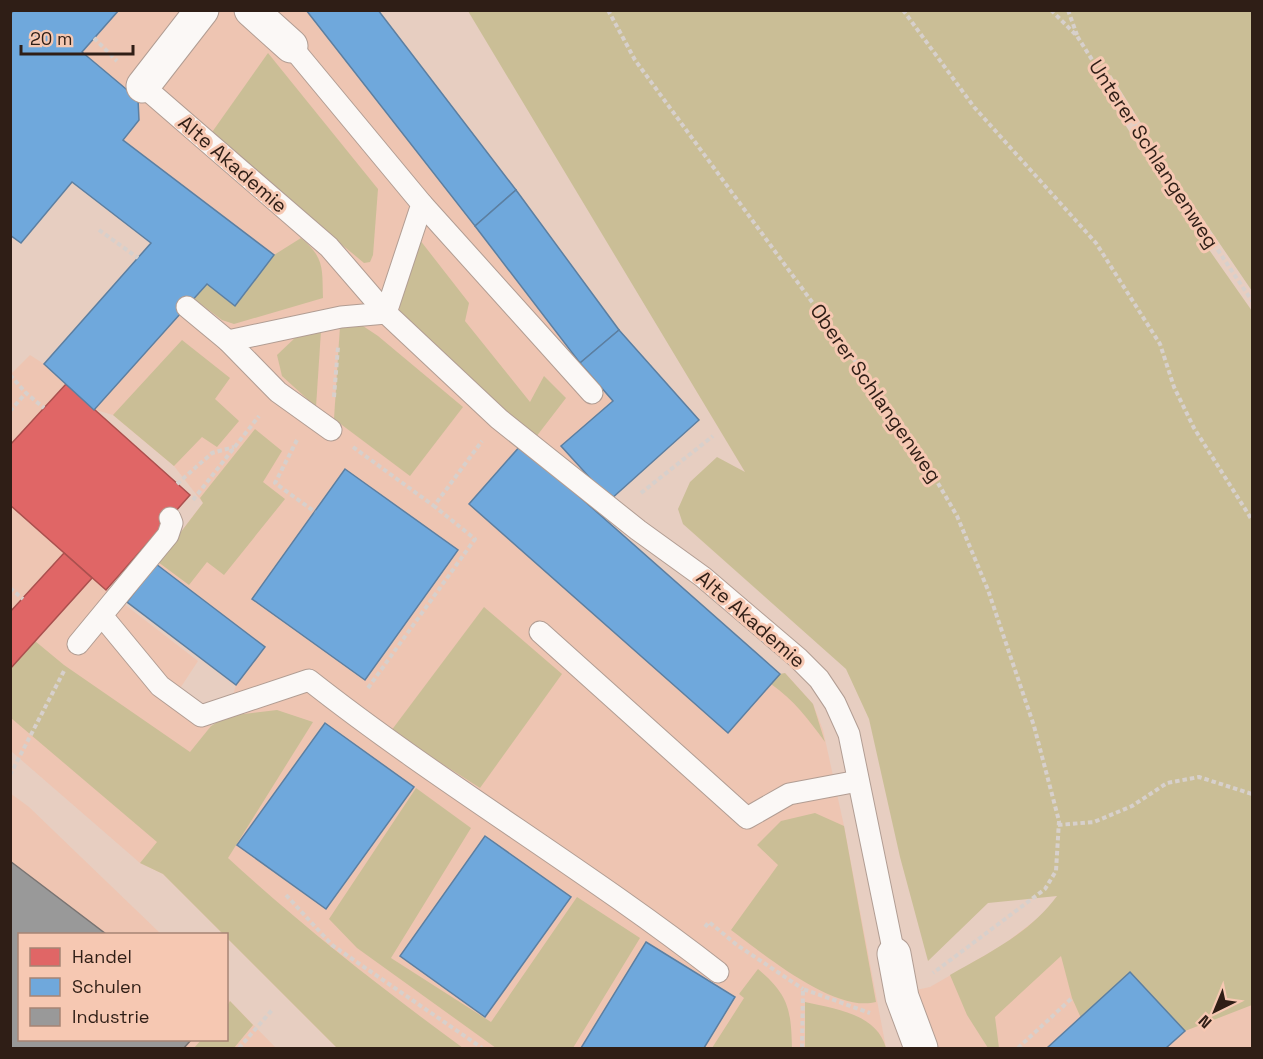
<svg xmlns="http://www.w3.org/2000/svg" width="1263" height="1059" viewBox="0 0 1263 1059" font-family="'Space Grotesk',sans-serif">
  <rect width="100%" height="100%" fill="#e7cec1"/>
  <g fill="#eec5b2" fill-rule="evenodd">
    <path d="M14,10L378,11L619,330L699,420L610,500L599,515L780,674L785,673L813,704L823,730L844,826L886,1048H337L227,938L226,934H223L163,874L140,863L11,751V374L30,355L44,364L151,243L72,182L21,243L11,235ZM96,410L113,415L174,466L203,503L127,602L236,685L227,716L191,752L211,726L209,716L177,693L198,661L106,590L190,495Z"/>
    <polygon points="10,793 29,807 161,934 20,934 20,1040 226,1040 227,998 276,1048 11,1048"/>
    <polygon points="1252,834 1252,1048 934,1048 916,990 930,987 1003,945 1042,915"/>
  </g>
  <g fill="#cabe96">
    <path d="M1248,10L1252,12V291L1175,178L1111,75L1099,83L1156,174L1252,311V1005L1185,1031L1130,972L1081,1018L1072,998L1061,956L995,1017L999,1048H988L967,1015L950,975C989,953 1030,933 1057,896L988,903L928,961L900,857L869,719L846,669L683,524L678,509L690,482L717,457L745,472L468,11Z"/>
    <polygon points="268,53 378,189 373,255 370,262 364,263 210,135"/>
    <polygon points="409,226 469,303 465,321 530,402 544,376 566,398 536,437 399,326 402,238"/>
    <path d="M301,238C325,258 322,269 323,298L234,324L222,320L194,299L207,284L235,306L274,255Z"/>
    <polygon points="357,322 378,336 463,407 410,476 334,419 340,326"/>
    <polygon points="321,331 316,407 282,376 277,355 297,336"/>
    <polygon points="182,340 230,378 215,399 239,421 217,447 202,437 174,466 113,415"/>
    <polygon points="255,429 282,451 263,482 285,499 224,575 207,562 189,585 158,562 203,503 200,498"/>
    <polygon points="484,607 562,674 480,788 391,731"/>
    <path d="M35,641L64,665L190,752L211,726L227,716L277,710L313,722L228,858C303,927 381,988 463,1048H337L227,938L226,934H223L163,874L140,863L157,842L11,718V669Z"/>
    <path d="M785,673L813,704L825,742C809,720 794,700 771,684L780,674Z"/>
    <polygon points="416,788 471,828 391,958 491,1022 577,897 640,938 573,1048 496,1048 357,948 329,919"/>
    <path d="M815,813L844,826L876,1002C834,1013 764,954 731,930L778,865L757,845L781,821Z"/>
    <path d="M758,969C789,995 791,1010 792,1048H712L744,998L739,994Z"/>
    <polygon points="230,1001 253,1025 234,1048 194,1048 201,1040 226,1040 227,1006"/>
    <path d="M805,1002C836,1009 877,1014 886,1048H805Z"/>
  </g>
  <g fill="#e06666" stroke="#ab504e" stroke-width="1.5">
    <polygon points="66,384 190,495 106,590 10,505 10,445"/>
    <polygon points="64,553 92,578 10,669 10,612"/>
  </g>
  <g fill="#6fa8dc" stroke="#5c7fa1" stroke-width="1.5">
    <polygon points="14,10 119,10 82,52 138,99 139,120 123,140 274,255 235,306 207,284 94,410 44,364 151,243 72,182 21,243 10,235 10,15"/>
    <polygon points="306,10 378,10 516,190 475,226"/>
    <polygon points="516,190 619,330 580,363 475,226"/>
    <polygon points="619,330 699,420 610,500 561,446 613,401 580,363"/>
    <polygon points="521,445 780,674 728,733 469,504"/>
    <polygon points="345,469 458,550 365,680 252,599"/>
    <polygon points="156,564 265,647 236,685 127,602"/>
    <polygon points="325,723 414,787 326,909 237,845"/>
    <polygon points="485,836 571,897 485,1017 400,956"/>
    <polygon points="646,942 735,997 704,1048 581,1048"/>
    <polygon points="1130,972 1185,1031 1166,1048 1047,1048"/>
  </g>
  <polygon fill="#999" stroke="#797472" stroke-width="1.5" points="10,861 106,934 20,934 20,1040 191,1040 184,1048 10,1048"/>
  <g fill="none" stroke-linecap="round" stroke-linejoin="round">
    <g stroke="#b19d93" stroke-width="23">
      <g id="service">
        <polyline points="291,46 422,204 386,313 341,317 228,341 278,392 331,430"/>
        <polyline points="143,86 329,247 386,313 499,419 638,530 703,577 798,658 819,679 835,703 849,734 894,954"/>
        <polyline points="422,204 592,393"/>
        <polyline points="187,307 228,341"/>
        <path d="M103,617L160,686L201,716L309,680C441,784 586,869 718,972"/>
        <polyline points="540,632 747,818 789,794 858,781"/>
        <polyline points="78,644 168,535 172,523 170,518"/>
      </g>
    </g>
    <g stroke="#b19d93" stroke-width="35">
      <g id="pedestrian">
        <polyline points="251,10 291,46"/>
        <polyline points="143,86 202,10"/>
      </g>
    </g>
    <g stroke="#b19d93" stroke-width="35">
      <polyline id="minor" points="894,954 902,997 921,1048"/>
    </g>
    <g stroke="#d7d0cc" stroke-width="4" stroke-dasharray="4.5 3" stroke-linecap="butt">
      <polyline points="608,10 635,60 913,440 957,516 988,590 1034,726 1059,821 1056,871 1045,889 933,973"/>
      <polyline points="903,10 974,107 1096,243 1160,344 1174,387 1194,428 1252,520"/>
      <polyline points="1051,10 1077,36 1121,105 1252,301"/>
      <polyline points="1068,10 1077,35"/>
      <polyline points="94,38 117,61"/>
      <polyline points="99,230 138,258"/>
      <polyline points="10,375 26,393"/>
      <polyline points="334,397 338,347"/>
      <polyline points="10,411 26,393 44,408"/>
      <polyline points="297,440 275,483 315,512"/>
      <polyline points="353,447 434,506 482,441"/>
      <polyline points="177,484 212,453 234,447"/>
      <polyline points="641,493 713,436"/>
      <polyline points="193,500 259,416"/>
      <polyline points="10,588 23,599"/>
      <polyline points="368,688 475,539 434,506"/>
      <polyline points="10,775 65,669"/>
      <polyline points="1058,825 1094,822 1132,806 1167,783 1199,777 1252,794"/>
      <polyline points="286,895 332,945 482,1048"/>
      <polyline points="705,927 709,922 737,945 803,989"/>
      <polyline points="239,1048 272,1010"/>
      <polyline points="802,1048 803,989 870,1013"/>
      <polyline points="1018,1048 1072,998"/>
    </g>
    <use href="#service" stroke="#fbf8f6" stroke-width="21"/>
    <use href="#pedestrian" stroke="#fbf8f6" stroke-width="33"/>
    <use href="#minor" stroke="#fbf8f6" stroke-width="33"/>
  </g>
  <g text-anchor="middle" stroke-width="6" stroke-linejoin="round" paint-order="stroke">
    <g font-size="20" fill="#2f1e16" stroke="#f6c8b2">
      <text transform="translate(1154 154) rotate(57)" y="7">Unterer Schlangenweg</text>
      <text transform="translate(233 164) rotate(41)" y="7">Alte Akademie</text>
      <text transform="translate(876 393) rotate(55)" y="7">Oberer Schlangenweg</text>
      <text transform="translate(751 619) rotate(41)" y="7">Alte Akademie</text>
    </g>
  </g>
  <rect width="1263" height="1059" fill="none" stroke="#2f1e16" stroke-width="24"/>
  <rect x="18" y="933" width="210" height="108" fill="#f6c8b2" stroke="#a68474" stroke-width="1.5"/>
  <rect x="30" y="948" width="30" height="18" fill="#e06666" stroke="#a68474" stroke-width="1.5"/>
  <text x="72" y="963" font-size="18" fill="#2f1e16">Handel</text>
  <rect x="30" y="978" width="30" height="18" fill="#6fa8dc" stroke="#a68474" stroke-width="1.5"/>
  <text x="72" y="993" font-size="18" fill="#2f1e16">Schulen</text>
  <rect x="30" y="1008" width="30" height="18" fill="#999999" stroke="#a68474" stroke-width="1.5"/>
  <text x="72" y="1023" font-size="18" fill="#2f1e16">Industrie</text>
  <g transform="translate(1215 1011) rotate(223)" stroke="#f6c8b2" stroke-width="4.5" paint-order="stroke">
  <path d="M0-4.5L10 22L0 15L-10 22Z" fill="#2f1e16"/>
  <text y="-9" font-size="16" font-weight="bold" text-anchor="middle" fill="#2f1e16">N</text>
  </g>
  <path d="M21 45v9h112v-9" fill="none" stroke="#2f1e16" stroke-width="3"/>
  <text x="30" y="45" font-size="18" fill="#2f1e16" stroke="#f6c8b2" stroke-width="4.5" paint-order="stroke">20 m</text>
</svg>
